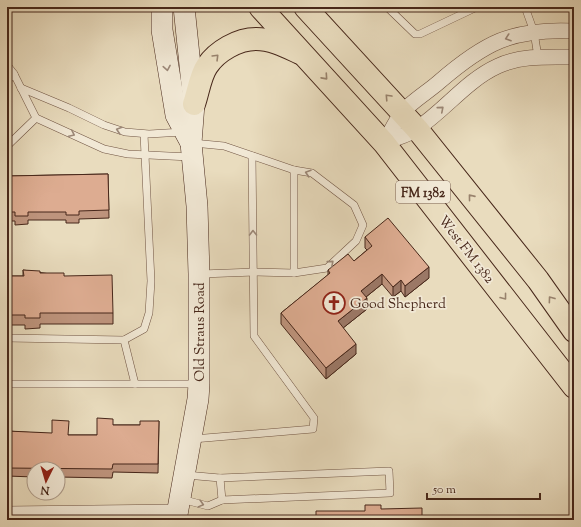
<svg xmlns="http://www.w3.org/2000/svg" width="581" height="527" viewBox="0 0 581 527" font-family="'Sorts Mill Goudy',serif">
  <rect width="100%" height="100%" fill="#e9dcbe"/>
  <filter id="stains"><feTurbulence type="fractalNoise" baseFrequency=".005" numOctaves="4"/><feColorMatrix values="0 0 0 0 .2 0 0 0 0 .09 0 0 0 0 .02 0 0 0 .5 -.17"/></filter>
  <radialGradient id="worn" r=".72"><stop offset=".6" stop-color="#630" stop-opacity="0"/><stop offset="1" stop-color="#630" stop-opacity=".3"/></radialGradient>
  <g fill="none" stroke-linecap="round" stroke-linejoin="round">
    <g stroke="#705443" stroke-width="8">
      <g id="lane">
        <polyline points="387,7 415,34 420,34 477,7"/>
        <polyline points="525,7 534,32 538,57"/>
        <polyline points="7,65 14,74 36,118 104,149 128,154 190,157"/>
        <polyline points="7,81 14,74"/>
        <polyline points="21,88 69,108 104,125 125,132 149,134 183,132"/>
        <polyline points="193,143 224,146 294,170 312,173 354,205 363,225 356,241 327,268 294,273 255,272 201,274"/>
        <polyline points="7,146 36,118"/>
        <polyline points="294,273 294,170"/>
        <polyline points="7,338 124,340 135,384"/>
        <polyline points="124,340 144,329 149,313 151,281 144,134"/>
        <polyline points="7,384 197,384"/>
        <polyline points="193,439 313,429 314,418 254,336 252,156"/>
        <polyline points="220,478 222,500"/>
        <polyline points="181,499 208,506 222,500 390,493 389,471 220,478 186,475"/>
      </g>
    </g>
    <g stroke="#705443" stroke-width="16">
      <g id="street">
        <path d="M384,143C390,133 395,123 401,114C408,104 429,91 439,82C484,43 512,28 574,31"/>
        <path d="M384,143C395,138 409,135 418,128C446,109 467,80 498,66C522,55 549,57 574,57"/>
        <polyline points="7,514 178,512"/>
      </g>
    </g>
    <g stroke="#47271a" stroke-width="22">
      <g id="secondary">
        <polyline points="162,7 162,30 176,115 191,143"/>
        <polyline points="176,520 198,399 199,384 199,274 197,206 191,143 194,104 184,7"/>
      </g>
    </g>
    <g stroke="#47271a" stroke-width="24">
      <g id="primary">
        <polyline points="260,7 384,143 574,387"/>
        <polyline points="305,7 417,129 538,280 574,331"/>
        <path d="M194,104C198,93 200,76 207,66C217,51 238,39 256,39C272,39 287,47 300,53"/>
      </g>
    </g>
    <use href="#lane" stroke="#f1e8d5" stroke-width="7"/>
    <use href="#street" stroke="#f1e8d5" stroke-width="15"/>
    <use href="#secondary" stroke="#f1e8d5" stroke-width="21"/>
    <use href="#primary" stroke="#e9dcbe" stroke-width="22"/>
  </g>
  <g fill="#be947d" stroke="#47271a">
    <polygon points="108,174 109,218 79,219 79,223 66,223 66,220 28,220 28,224 15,225 15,221 7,221 7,176"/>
    <polygon points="365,237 429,278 405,297 401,291 393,297 382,284 366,297 367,309 343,328 356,354 326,379 281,324 281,313 328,275 328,270 354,261 367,250 365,248"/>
    <polygon points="23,270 64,276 113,313 113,324 40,324 40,328 25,329 25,325 7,325 7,276 23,276"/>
    <polygon points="159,421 158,473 113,472 112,478 58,477 58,469 34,469 34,477 7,476 7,431 69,435 97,435 113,425 140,425"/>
  </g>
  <g fill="#9b7866" stroke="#47271a">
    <polygon points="429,267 429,278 405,297 405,286"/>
    <polygon points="382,274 382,284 361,301 361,291"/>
    <polygon points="401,280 401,291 393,297 393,287"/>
    <polygon points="367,298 367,309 338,332 338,321"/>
    <polygon points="356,344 356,354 326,379 326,368"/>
  </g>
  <g fill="#ddac91" stroke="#47271a">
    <polygon points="108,174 109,210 79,211 79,215 66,215 66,212 28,212 28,216 15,216 15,212 7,212 7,176"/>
    <polygon points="388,218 429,267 405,286 401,280 393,287 382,274 361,291 367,298 338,321 356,344 326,368 281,313 330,273 328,270 348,254 354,261 372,246 365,237"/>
    <polygon points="23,270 40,271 40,273 64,273 64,276 112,275 113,313 40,313 40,318 25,318 25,315 7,315 7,276 24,276"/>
    <polygon points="97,418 113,419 113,425 140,425 140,421 159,421 158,464 113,464 112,469 7,468 7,431 52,433 52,420 69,421 68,435 97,435"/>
    <polygon points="365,505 381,505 381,509 422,508 422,520 316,520 316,511 365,511"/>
  </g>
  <defs><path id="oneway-chevron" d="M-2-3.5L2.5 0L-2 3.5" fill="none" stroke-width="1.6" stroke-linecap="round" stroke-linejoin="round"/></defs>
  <g stroke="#9c8878">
    <use href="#oneway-chevron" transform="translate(508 38) rotate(161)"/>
    <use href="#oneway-chevron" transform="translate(167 68) rotate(80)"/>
    <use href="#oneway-chevron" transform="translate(441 109) rotate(-41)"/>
    <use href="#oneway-chevron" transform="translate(119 130) rotate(-162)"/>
    <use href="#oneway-chevron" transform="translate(72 134) rotate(25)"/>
    <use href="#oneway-chevron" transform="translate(308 173) rotate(-163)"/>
    <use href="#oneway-chevron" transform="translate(253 233) rotate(-91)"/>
    <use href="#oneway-chevron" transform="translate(331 263) rotate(-41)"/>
    <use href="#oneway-chevron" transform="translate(201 504) rotate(15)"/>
  </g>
  <g stroke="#98826c">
    <use href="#oneway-chevron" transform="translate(216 57) rotate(-45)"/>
    <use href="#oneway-chevron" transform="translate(325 77) rotate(48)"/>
    <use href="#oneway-chevron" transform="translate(388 97) rotate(-133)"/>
    <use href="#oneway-chevron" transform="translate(471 197) rotate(-129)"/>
    <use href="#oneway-chevron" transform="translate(504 297) rotate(52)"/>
    <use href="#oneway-chevron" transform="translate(551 299) rotate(-126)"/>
  </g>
  <defs>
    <g id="church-ring" transform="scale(1.15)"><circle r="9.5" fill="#f1e8d5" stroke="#8f2418" stroke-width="1.5"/><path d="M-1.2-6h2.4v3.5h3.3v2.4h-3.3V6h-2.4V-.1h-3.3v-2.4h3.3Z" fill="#8f2418"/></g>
  </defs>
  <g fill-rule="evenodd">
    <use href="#church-ring" x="334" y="303"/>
  </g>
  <g text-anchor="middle" stroke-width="3.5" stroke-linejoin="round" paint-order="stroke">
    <rect fill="#f1e8d5" stroke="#7a6152" stroke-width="1" x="396" y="181" width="54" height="22" rx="3"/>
    <g font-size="13" font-weight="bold" fill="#47271a">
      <text x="423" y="197">FM 1382</text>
    </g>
    <g font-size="14" fill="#47271a" stroke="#f1e8d5">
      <text transform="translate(467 249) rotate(52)" y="5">West FM 1382</text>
      <text transform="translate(199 332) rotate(-90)" y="5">Old Straus Road</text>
    </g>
    <g font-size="14" fill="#47271a" stroke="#f1e8d5" text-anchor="start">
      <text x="350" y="308">Good Shepherd</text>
    </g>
  </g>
  <rect width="581" height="527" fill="none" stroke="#e9dcbe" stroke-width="24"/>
  <rect x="8" y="8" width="565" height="511" fill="none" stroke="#47271a" stroke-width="2"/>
  <rect x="12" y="12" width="557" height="503" fill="none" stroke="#47271a"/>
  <g transform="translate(46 481) rotate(185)"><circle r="19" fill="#f1e8d5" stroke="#ad9b8a"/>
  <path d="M0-3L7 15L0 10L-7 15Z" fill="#8f2418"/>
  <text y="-6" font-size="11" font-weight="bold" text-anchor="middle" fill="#47271a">N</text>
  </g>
  <path d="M427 493v6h113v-6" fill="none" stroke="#47271a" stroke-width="2"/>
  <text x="433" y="493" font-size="12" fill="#47271a" stroke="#f1e8d5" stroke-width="3" paint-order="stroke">50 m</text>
  <rect width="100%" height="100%" filter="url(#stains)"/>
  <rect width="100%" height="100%" fill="url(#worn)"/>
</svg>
